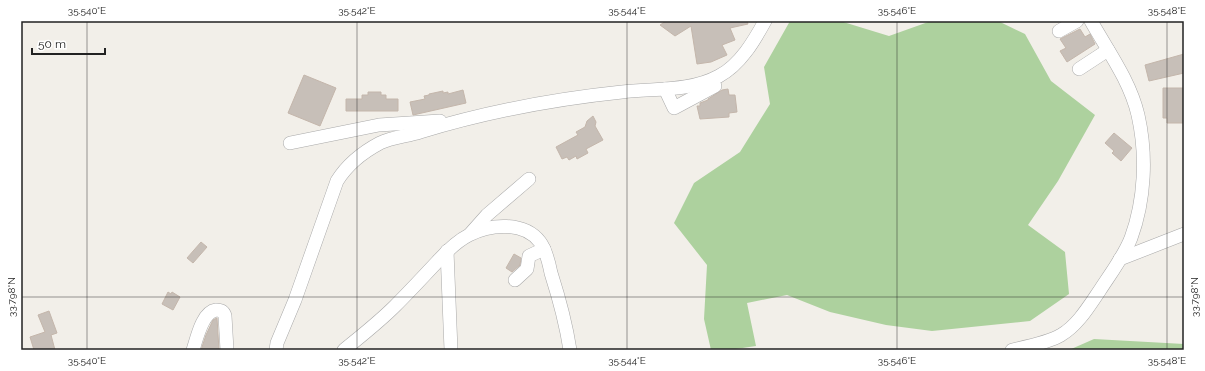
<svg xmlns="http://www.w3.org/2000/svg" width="1205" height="371" viewBox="0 0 1205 371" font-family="Raleway,sans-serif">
  <rect width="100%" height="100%" fill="#f2efe9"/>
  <g fill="#add19e">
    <polygon points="790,21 840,21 889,36 931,21 998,21 1025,34 1051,81 1095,115 1058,181 1028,225 1065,252 1069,294 1030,321 932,331 886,325 830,312 787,295 747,303 756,346 729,350 711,350 704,319 707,265 674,223 694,183 740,152 770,104 764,67"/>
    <polygon points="1094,339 1184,344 1184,350 1069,350"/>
  </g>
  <g fill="#c7bfb8" stroke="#c4b6ab">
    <polygon points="666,21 747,21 748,24 730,28 735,40 722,45 727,55 711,62 697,64 691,26 675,36 660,25"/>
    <polygon points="1080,29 1085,37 1090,34 1095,44 1067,62 1060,51 1066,48 1060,39"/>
    <polygon points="1184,54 1184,73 1149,81 1145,65"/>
    <polygon points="304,75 336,88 320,126 288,113"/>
    <polygon points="1163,88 1184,88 1184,123 1167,123 1167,118 1163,118"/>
    <polygon points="728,89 729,95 735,95 737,112 729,113 729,117 700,119 697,106 700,106 700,103 708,100 708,99 722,90"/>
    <polygon points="463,90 466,103 413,115 410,102 425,99 424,96 429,95 429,94 443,91 443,93 448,92 448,94"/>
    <polygon points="368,92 381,92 381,95 386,95 386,99 398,99 398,111 346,111 346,99 362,99 362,95 368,95"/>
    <polygon points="593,116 596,122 595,126 603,140 586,149 588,153 577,159 576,156 569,160 567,157 562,159 556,147 578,135 576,132 585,127 587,121"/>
    <polygon points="1114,133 1132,148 1121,161 1112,153 1114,151 1105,143"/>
    <polygon points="201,242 207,247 193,263 187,258"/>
    <polygon points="514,254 521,258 520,265 512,272 506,268"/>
    <polygon points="168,292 171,294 172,292 180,297 173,310 162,304"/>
    <polygon points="49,311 57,333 51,335 55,350 34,350 30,337 45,332 38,315"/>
    <polygon points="217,318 219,350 201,350 206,335 213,320"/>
  </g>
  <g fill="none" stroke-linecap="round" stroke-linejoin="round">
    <g stroke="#a9a9a9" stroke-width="14">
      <g id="minor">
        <polyline points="1059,31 1077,21"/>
        <polyline points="1079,69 1108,50"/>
        <polyline points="665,89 674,108 715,86"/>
        <polyline points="290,143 379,125 440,121"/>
        <polyline points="471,233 487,215 529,179"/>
        <polyline points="447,251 451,350"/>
        <polyline points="1120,259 1184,234"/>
        <polyline points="515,280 527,269 529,256 544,249"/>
        <path d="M193,350C197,338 202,312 216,310C221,310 224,312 225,316L227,350"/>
        <path d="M276,350L277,343L295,300L337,181C347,165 363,152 380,143C392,137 408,136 420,132C486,112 554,99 622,92C654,88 690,92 719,76C740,65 754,41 765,21"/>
        <path d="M344,350C361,336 379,322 395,306C409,292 423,277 437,262C446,252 457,241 469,235C490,224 524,221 540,242C546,250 549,263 551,273C559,298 566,324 570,350"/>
        <path d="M1012,350C1026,347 1050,342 1061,335C1078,325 1089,306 1100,290C1111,273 1124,256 1131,238C1145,200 1147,155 1138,115C1130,81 1108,51 1091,21"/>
      </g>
    </g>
    <use href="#minor" stroke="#fff" stroke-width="13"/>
  </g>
  <path fill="none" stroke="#222" stroke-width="1" stroke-opacity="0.45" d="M87,21V350M357,21V350M627,21V350M897,21V350M1167,21V350M21,297H1184"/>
  <rect width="1205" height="371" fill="none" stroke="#ffffff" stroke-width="44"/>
  <path d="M32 48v6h73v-6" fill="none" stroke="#222222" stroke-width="2"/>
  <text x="38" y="48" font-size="12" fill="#222222" stroke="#ffffff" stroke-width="3" paint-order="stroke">50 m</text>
  <rect x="22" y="22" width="1161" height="327" fill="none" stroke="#222" stroke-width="1.5"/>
  <g font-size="10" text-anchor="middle" fill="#222">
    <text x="87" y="14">35.540°E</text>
    <text x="357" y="14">35.542°E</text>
    <text x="627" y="14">35.544°E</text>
    <text x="897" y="14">35.546°E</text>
    <text x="1167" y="14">35.548°E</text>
    <text transform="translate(11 297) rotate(-90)" y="4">33.798°N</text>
    <text transform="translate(1194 297) rotate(-90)" y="4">33.798°N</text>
    <text x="87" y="364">35.540°E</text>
    <text x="357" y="364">35.542°E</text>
    <text x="627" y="364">35.544°E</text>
    <text x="897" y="364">35.546°E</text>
    <text x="1167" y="364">35.548°E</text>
  </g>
</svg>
